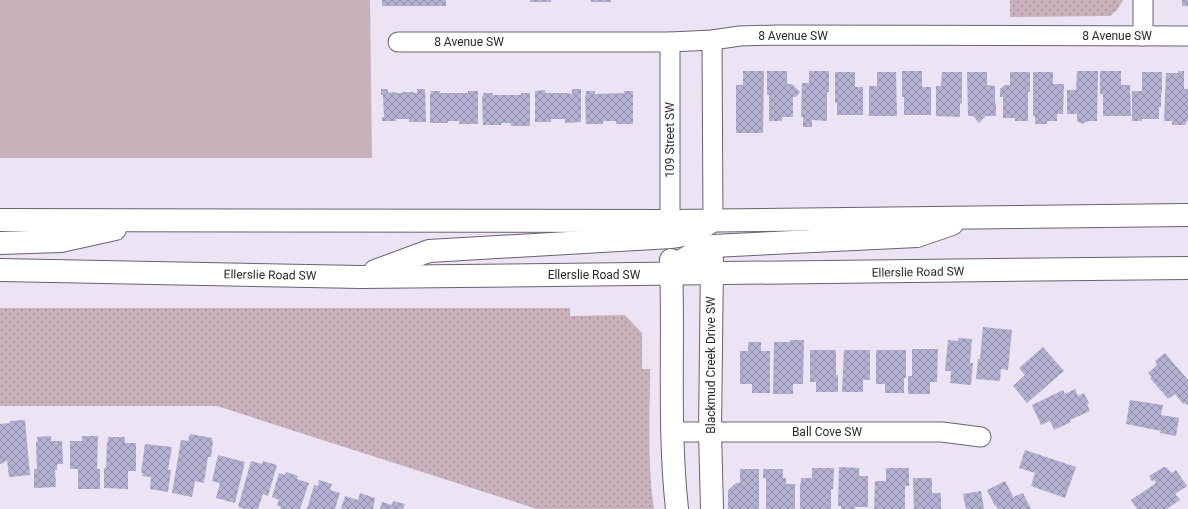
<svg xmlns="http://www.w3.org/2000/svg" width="1188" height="509" viewBox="0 0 1188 509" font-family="Roboto,sans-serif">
  <defs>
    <pattern id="grass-dots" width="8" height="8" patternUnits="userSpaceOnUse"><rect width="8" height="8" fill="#c9b1bb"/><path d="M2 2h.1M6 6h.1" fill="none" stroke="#a39098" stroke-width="1.8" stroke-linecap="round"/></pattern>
    <pattern id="building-cross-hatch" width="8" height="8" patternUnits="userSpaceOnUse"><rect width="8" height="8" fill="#b3b0d1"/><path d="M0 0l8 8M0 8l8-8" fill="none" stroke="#928faa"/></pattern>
  </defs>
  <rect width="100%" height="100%" fill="#ece3f4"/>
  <g fill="url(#grass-dots)">
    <polygon points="1010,0 1123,0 1117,10 1110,16 1010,17"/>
    <path d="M0,308H570V316L625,315L642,333V369H650C650,415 647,463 654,509H537L217,406H0Z"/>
  </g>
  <polygon fill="#c9b1bb" points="0,0 370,0 372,158 0,158"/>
  <g fill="url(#building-cross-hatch)">
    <rect x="382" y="0" width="64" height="6"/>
    <rect x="530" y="0" width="21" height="2"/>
    <rect x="591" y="0" width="20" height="2"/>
    <rect x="1182" y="0" width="6" height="6"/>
    <polygon points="743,71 764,71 763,133 736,133 736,85 743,85"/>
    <polygon points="767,71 787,71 787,84 792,84 800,92 796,97 793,97 793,117 782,117 782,121 769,121 769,95 767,95"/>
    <polygon points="809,71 829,71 829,92 827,92 827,121 812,120 812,127 803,127 803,117 801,117 802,83 809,83"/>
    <polygon points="902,71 922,71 922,87 931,87 931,115 904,115 904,97 902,97"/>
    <polygon points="1077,71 1098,71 1097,121 1088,121 1082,124 1077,121 1077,114 1067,114 1067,90 1076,90"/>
    <polygon points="1100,71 1121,71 1121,85 1130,85 1131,116 1103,116 1103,94 1100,94"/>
    <polygon points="1178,71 1184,71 1184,89 1188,89 1188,121 1186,121 1186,125 1172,125 1172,121 1164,121 1166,73 1178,73"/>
    <polygon points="835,72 855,72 855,87 863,87 863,115 837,115 837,103 835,103"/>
    <polygon points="877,72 896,72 897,116 869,116 869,86 877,86"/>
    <polygon points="942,72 962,72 962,104 960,103 960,117 936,116 936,86 941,86"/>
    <polygon points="967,72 987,72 987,85 995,86 995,103 996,103 996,115 995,116 986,116 979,123 973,116 968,116"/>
    <polygon points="1010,72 1030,72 1030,92 1028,92 1028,121 1015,121 1015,118 1003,118 1003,97 1000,97 1000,89 1005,85 1010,85"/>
    <polygon points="1033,72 1053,72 1053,84 1064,84 1063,114 1057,114 1057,121 1047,121 1047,124 1035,124 1035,116 1033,116"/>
    <polygon points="1142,72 1162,72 1162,93 1161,93 1161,107 1159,107 1159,119 1142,119 1142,121 1132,121 1132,91 1142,91"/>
    <polygon points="381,89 388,89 388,93 393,92 398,93 402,93 402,92 414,92 414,93 417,93 417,89 425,89 426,122 409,122 409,119 396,119 396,121 382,121 382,117 384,117 383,95 381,95"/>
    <polygon points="572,89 581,89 581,122 565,123 565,119 551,119 551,122 535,122 535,91 545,90 545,93 570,93 570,94 572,94"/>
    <polygon points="431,91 440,91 440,93 468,93 468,91 478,91 478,124 459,124 459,121 448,121 448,123 430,123 430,94 431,94"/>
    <polygon points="586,91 595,91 595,94 624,93 624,91 633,91 633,124 616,124 616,121 603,121 603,124 586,124 585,95 586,95"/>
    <polygon points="483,93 493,93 493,95 521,95 521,93 530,93 530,126 511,126 511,123 501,123 501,125 483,125 482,96 483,96"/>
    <polygon points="983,327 1012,330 1008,370 1001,369 1000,381 976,379 978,359 980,359"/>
    <polygon points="958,338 972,339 970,363 973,363 971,385 950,383 951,371 945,371 948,340 958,341"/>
    <polygon points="790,340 804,340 803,384 793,384 793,394 773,394 774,342 790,342"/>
    <polygon points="748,342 761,342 761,351 770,351 770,393 752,393 752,384 740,384 740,351 748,351"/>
    <polygon points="1043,347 1064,371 1027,403 1013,386 1025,375 1019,368"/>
    <polygon points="912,349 938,349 937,382 930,382 930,394 908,394 908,376 912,376"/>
    <polygon points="810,350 836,350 836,375 838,375 838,392 816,392 816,382 810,382"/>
    <polygon points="844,350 870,350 870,380 863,380 863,392 842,392"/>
    <polygon points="876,350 906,350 906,378 904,378 904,393 885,393 885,384 876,384"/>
    <polygon points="1165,353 1188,380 1188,404 1187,405 1185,403 1183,404 1175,394 1168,399 1150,378 1152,377 1148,373 1157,365 1155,361"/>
    <polygon points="1075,389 1078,396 1084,393 1089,403 1087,404 1090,411 1070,420 1071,422 1054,430 1050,421 1041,425 1032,405 1063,390 1065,394"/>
    <polygon points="1130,400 1163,405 1161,415 1179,418 1176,436 1160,433 1161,431 1126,424"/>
    <polygon points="25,420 30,475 9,477 7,460 3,463 0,464 0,424 10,423 10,421"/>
    <polygon points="190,434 212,438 212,440 213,441 211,457 208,457 204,483 195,481 192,497 172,493 181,440 188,441"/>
    <polygon points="51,436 51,441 62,441 63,464 57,464 57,470 55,470 56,487 34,488 34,469 37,469 36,442 38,442 37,437"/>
    <polygon points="82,436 98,436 97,469 100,469 100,489 78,489 78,469 70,469 70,441 82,441"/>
    <polygon points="108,437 125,437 125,443 136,443 136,471 128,471 128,489 104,488 104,468 106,468 107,442 108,442"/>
    <polygon points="145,444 172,447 168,470 171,470 168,492 150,489 151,477 142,476 143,473 141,473"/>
    <polygon points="1025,450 1076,467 1065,498 1031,486 1035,473 1019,468"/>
    <polygon points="218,455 245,462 235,503 216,498 220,483 212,481"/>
    <polygon points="251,461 262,464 263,461 277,465 268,496 263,494 258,509 245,509 238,507"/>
    <polygon points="839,467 859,468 859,476 868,476 868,507 855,507 855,509 841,509 841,506 838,506"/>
    <polygon points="1164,467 1167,468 1172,473 1176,470 1187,486 1175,494 1180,500 1167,509 1137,509 1131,500 1156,483 1154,480 1152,481 1149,476"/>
    <polygon points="812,468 834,468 833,489 831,489 831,509 800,509 800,483 801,483 801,478 812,478"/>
    <polygon points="886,468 909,468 909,486 905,486 905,509 874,509 875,481 886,481"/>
    <polygon points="740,469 759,469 759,509 728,509 728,490 736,483 740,483"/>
    <polygon points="763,469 783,469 783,478 786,478 786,484 795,484 795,509 766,509 766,478 763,478"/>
    <polygon points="286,472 298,476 297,479 309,483 300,509 280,509 281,507 277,505 279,500 272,497 279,473 285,475"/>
    <polygon points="913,478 932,478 932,493 941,493 941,509 914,509"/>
    <polygon points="319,480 332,484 330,490 340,493 335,509 307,509 314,485 318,486"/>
    <polygon points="1005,481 1014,498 1015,496 1023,493 1031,509 998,509 996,506 995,506 987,490"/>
    <polygon points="981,491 984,509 966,509 963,494"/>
    <polygon points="360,493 375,498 373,509 341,509 345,496 358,500"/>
    <polygon points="393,501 405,504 403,509 380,509 382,502 392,505"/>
  </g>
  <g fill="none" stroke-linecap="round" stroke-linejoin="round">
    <g stroke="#6a6270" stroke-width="21">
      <g id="street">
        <polyline points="1143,36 1143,0"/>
        <polyline points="712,40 713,220"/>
        <polyline points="398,42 670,42 712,40 740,36 778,35 1188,36"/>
        <polyline points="670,221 670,42"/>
        <polyline points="672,432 942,432 981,437"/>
      </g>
    </g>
    <g stroke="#6a6270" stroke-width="24">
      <g id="secondary">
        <polyline points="0,220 670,221 1188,215"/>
        <polyline points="0,243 61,241 115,229"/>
        <path d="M671,260C674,343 668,427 677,509"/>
        <polyline points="0,270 361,277 1188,268"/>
        <path d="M375,271L429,251L671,237C688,235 695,233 709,223"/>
        <polyline points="672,274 683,260 693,254 713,246 917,236 952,224"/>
        <polyline points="712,509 710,432 712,260"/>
      </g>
    </g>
    <use href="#street" stroke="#fff" stroke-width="19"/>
    <use href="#secondary" stroke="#fff" stroke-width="22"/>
  </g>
  <g text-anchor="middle" stroke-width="4" stroke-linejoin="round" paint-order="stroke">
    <g font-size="12" fill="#2b282e" stroke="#fff">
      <text x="793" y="40">8 Avenue SW</text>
      <text x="1117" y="40">8 Avenue SW</text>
      <text x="469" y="46">8 Avenue SW</text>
      <text transform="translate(670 140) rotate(-90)" y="4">109 Street SW</text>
      <text transform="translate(918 272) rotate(-1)" y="4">Ellerslie Road SW</text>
      <text transform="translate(270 275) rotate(1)" y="4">Ellerslie Road SW</text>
      <text x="594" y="279">Ellerslie Road SW</text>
      <text transform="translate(711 365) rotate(-90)" y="4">Blackmud Creek Drive SW</text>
      <text x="827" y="436">Ball Cove SW</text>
    </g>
  </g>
</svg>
